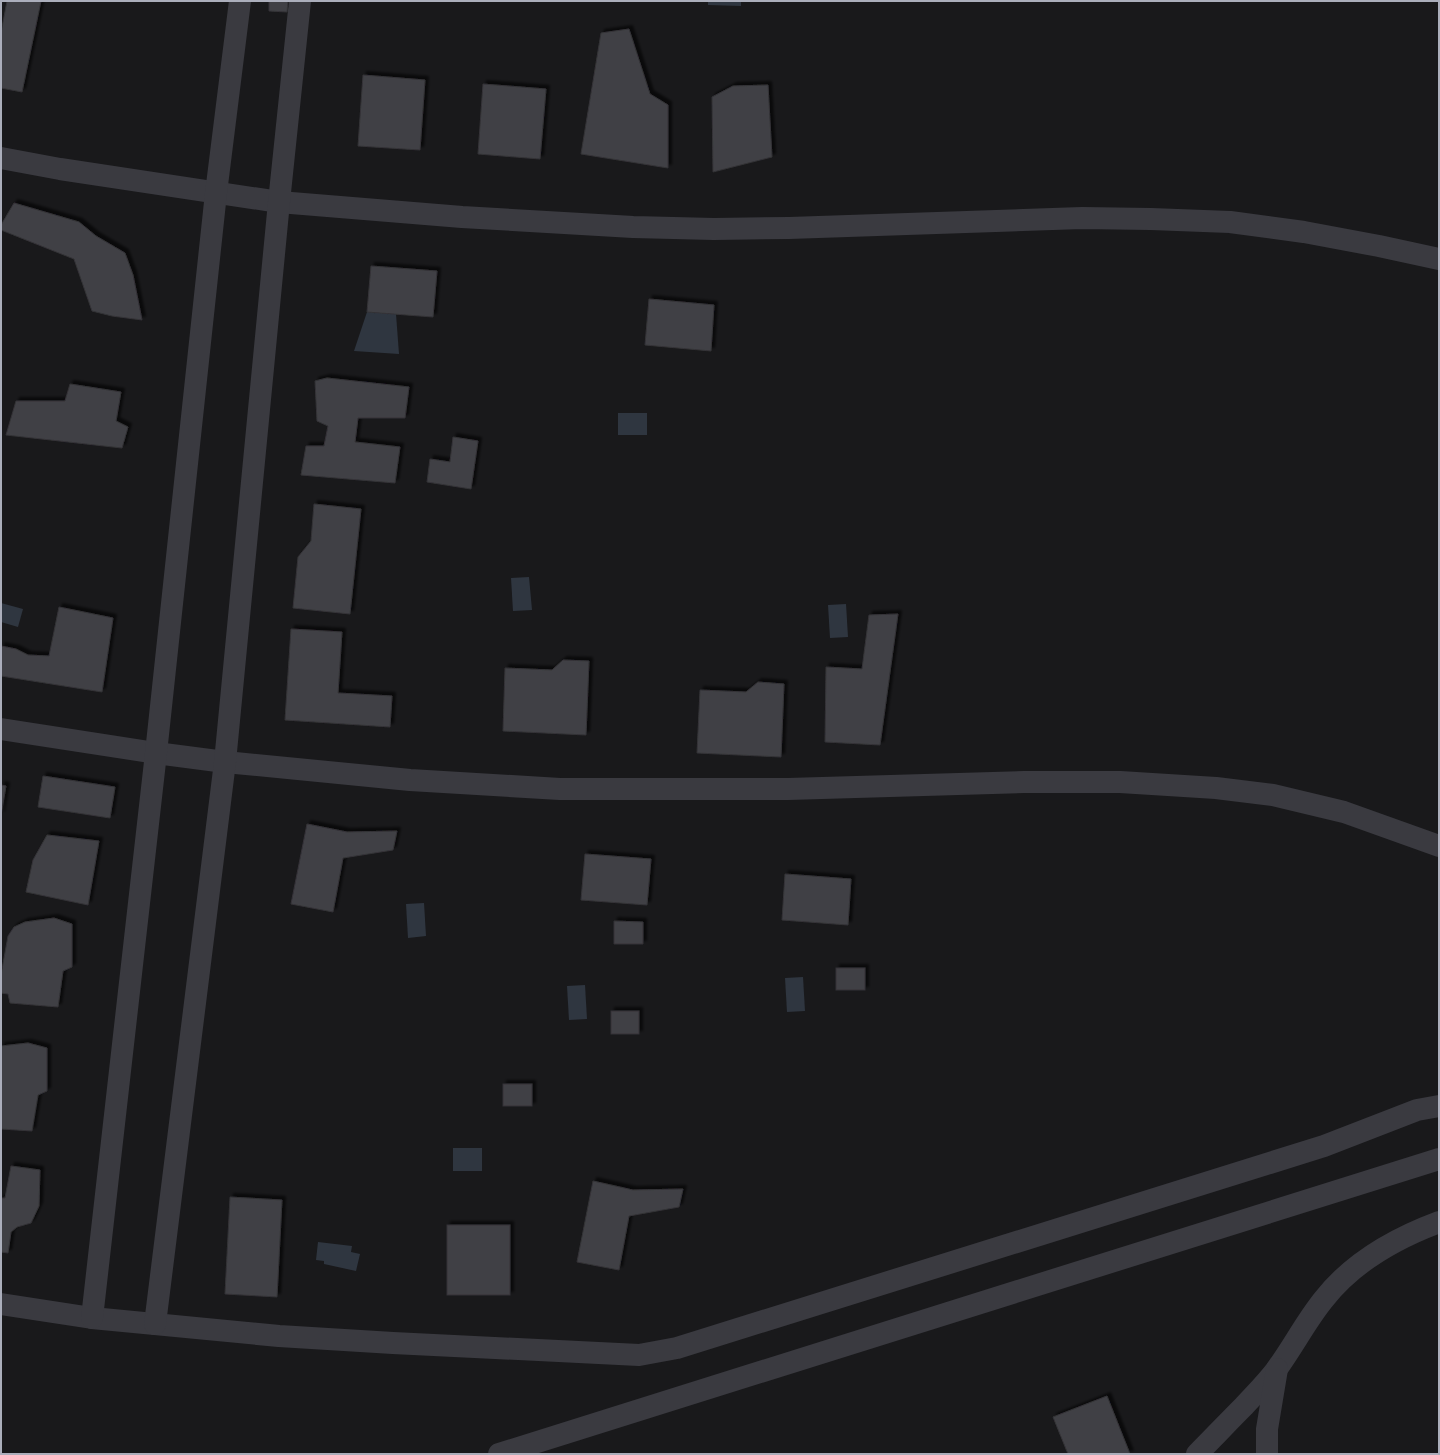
<svg xmlns="http://www.w3.org/2000/svg" width="1440" height="1455" viewBox="0 0 1440 1455" font-family="'IBM Plex Sans',sans-serif">
  <defs>
    <filter id="shadow"><feDropShadow dx="3.5" dy="-3.5" stdDeviation="1" flood-color="#0009"/></filter>
  </defs>
  <rect width="100%" height="100%" fill="#19191b"/>
  <g fill="#2f3640">
    <polygon points="708,1 741,1 741,6 708,5"/>
    <polygon points="367,312 396,314 399,354 354,351"/>
    <rect x="618" y="413" width="29" height="22"/>
    <polygon points="529,577 532,610 513,611 511,578"/>
    <polygon points="1,603 23,609 18,627 1,622"/>
    <polygon points="846,604 848,637 830,638 828,605"/>
    <polygon points="424,903 426,936 408,938 406,904"/>
    <polygon points="803,977 805,1011 787,1012 785,978"/>
    <polygon points="585,985 587,1019 569,1020 567,986"/>
    <rect x="453" y="1148" width="29" height="23"/>
    <polygon points="318,1242 352,1246 351,1252 360,1254 356,1271 324,1264 324,1261 316,1260"/>
  </g>
  <g fill="#404145" stroke="#343337" filter="url(#shadow)">
    <polygon points="7,1 41,1 22,92 1,88 1,33"/>
    <polygon points="269,1 288,1 287,12 269,11"/>
    <polygon points="629,29 650,94 668,105 668,168 581,154 601,33"/>
    <polygon points="363,75 425,80 420,150 358,146"/>
    <polygon points="483,84 546,89 540,159 478,154"/>
    <polygon points="768,85 772,157 713,172 712,97 733,86"/>
    <polygon points="14,203 79,222 96,236 125,253 133,275 142,320 112,316 92,311 74,259 1,230 1,225"/>
    <polygon points="371,266 437,271 433,317 367,312"/>
    <polygon points="649,299 714,305 711,351 645,345"/>
    <polygon points="327,378 409,387 405,418 358,418 355,442 400,447 395,483 301,475 306,446 324,446 328,426 317,421 315,381"/>
    <polygon points="70,384 121,392 116,421 128,427 122,448 6,435 16,401 65,401"/>
    <polygon points="453,437 478,441 471,489 427,482 430,459 450,462"/>
    <polygon points="314,504 361,509 350,614 293,608 298,557 311,541"/>
    <polygon points="59,607 113,618 102,692 1,676 1,646 16,649 28,655 49,656"/>
    <polygon points="898,614 880,745 825,742 826,667 862,669 869,615"/>
    <polygon points="291,629 342,632 338,693 392,696 390,727 285,720"/>
    <polygon points="563,660 589,661 586,735 503,731 505,668 552,670"/>
    <polygon points="758,682 784,684 781,757 697,753 700,690 746,692"/>
    <polygon points="43,776 115,787 110,818 38,807"/>
    <polygon points="1,785 6,786 1,815"/>
    <polygon points="307,824 347,832 397,831 393,850 343,858 333,912 291,904"/>
    <polygon points="47,835 99,841 88,905 26,892 33,860"/>
    <polygon points="585,854 651,859 647,905 581,900"/>
    <polygon points="785,874 851,879 848,925 782,920"/>
    <polygon points="54,918 72,924 72,967 63,971 58,1007 10,1003 8,994 1,993 1,975 8,936 14,927 25,922"/>
    <polygon points="614,921 643,922 643,944 614,944"/>
    <rect x="836" y="968" width="29" height="22"/>
    <rect x="611" y="1011" width="28" height="23"/>
    <polygon points="28,1043 47,1048 47,1091 38,1095 32,1131 1,1129 1,1046"/>
    <rect x="503" y="1084" width="29" height="22"/>
    <polygon points="11,1166 40,1170 39,1206 31,1223 17,1227 11,1232 8,1253 1,1252 1,1198 5,1198"/>
    <polygon points="593,1181 633,1190 683,1189 679,1207 629,1216 619,1270 577,1262"/>
    <polygon points="230,1197 282,1200 277,1297 225,1294"/>
    <rect x="447" y="1225" width="63" height="70"/>
    <polygon points="1107,1396 1130,1454 1068,1454 1053,1417"/>
  </g>
  <g fill="none" stroke-linecap="round" stroke-linejoin="round">
    <g stroke="#3a3a40" stroke-width="22">
      <polyline points="1,158 60,169 279,202 462,217 633,227 714,229 789,228 1082,218 1151,219 1230,222 1304,232 1379,246 1439,259"/>
      <polyline points="1,729 156,753 225,762 410,780 560,789 788,789 1024,782 1120,782 1216,788 1273,795 1344,812 1439,846"/>
      <polyline points="1,1304 92,1318 279,1336 393,1343 639,1355 677,1348 1324,1146 1417,1110 1439,1106"/>
      <polyline points="92,1318 156,753 216,193 240,1"/>
      <polyline points="155,1324 225,762 279,202 300,1"/>
      <polyline points="499,1454 1439,1159"/>
      <path d="M1197,1454C1213,1438 1228,1422 1244,1406C1255,1394 1267,1382 1276,1370C1293,1347 1306,1321 1324,1299C1353,1262 1396,1238 1439,1222"/>
      <polyline points="1267,1454 1267,1429 1277,1369"/>
    </g>
  </g>
  <rect width="1440" height="1455" fill="none" stroke="#abaebb" stroke-width="4"/>
</svg>
